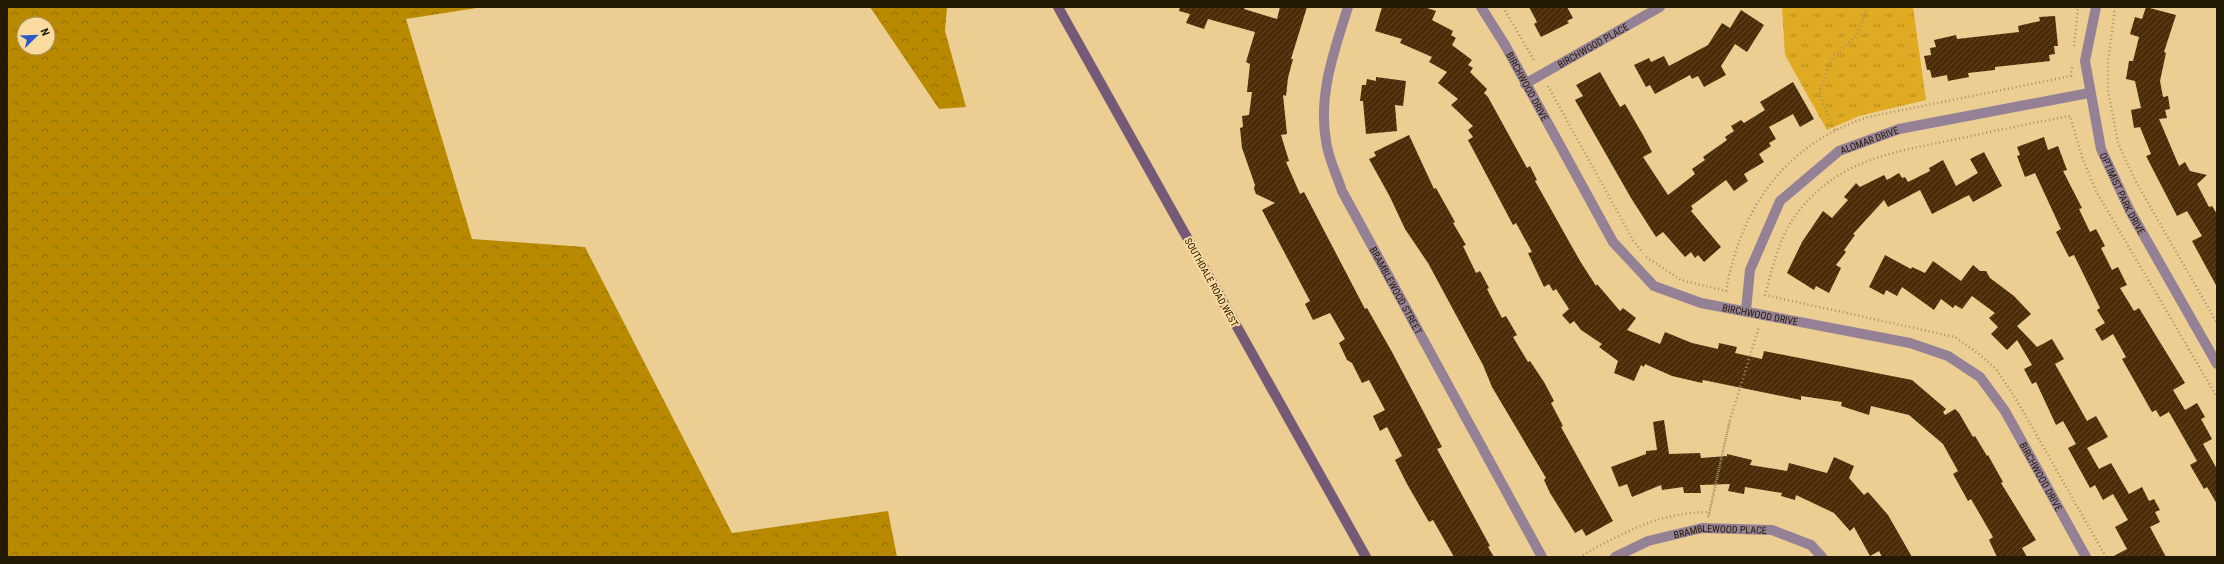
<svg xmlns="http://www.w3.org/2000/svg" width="2224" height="564" viewBox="0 0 2224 564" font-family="'Roboto Condensed',sans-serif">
  <defs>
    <pattern id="grass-tufts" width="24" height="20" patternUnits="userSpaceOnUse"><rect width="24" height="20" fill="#e0aa22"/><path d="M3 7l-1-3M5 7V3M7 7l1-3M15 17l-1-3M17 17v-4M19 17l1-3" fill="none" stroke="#b58a1b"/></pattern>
    <pattern id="forest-crowns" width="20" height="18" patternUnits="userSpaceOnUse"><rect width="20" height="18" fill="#b98a00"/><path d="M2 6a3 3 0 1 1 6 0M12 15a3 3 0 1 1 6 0" fill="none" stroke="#967000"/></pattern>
    <pattern id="building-hatch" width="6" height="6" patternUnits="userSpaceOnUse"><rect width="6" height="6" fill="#4c2c07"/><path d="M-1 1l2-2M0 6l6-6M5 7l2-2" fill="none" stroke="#634829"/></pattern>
  </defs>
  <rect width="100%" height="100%" fill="#ecce93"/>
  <polygon fill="url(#grass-tufts)" points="1782,7 1913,7 1926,100 1859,116 1827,130 1785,55"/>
  <g fill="url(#forest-crowns)" fill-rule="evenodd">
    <path d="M7,7H483L406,19L472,239L585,247L732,533L888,511L897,557H7ZM24,24H48V48H24Z"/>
    <polygon points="870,7 947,7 945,31 966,107 939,109"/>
  </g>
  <g fill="url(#building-hatch)">
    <polygon points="1180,7 1245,7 1244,9 1277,19 1280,7 1307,7 1291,59 1293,59 1288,78 1286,96 1283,95 1287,134 1281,135 1289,161 1286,162 1300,194 1304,192 1365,309 1367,308 1392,352 1442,447 1437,449 1490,546 1488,547 1494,557 1454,557 1433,520 1429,522 1407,484 1395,460 1402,456 1387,427 1380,431 1373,416 1385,410 1369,380 1362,383 1352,363 1347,360 1339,343 1345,339 1330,313 1313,320 1305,304 1310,301 1262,210 1275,203 1256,194 1254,189 1255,185 1242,148 1240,128 1243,127 1242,116 1249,115 1252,92 1247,92 1250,64 1246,62 1255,32 1208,19 1204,29 1186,23 1190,14 1179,11"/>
    <polygon points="1382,7 1424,7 1436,11 1432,20 1453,31 1451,35 1456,38 1452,45 1472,60 1468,65 1473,68 1470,72 1487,89 1484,93 1488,97 1527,168 1530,166 1537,180 1535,181 1580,261 1596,286 1597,284 1620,311 1623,308 1636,318 1627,330 1660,344 1665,332 1692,343 1718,349 1719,343 1737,347 1735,353 1762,359 1764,351 1912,380 1946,409 1943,412 1945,415 1955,409 1959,413 1973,437 1975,436 1987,456 1988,455 2003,482 2001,483 2036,540 2022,548 2027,557 1997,557 1989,540 1993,537 1971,499 1968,501 1953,474 1958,471 1943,444 1909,415 1871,406 1869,415 1841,406 1842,402 1801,396 1801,400 1703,380 1702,383 1672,376 1645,364 1644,367 1641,365 1634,381 1614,373 1618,361 1599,347 1602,344 1581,330 1574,321 1570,324 1562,315 1569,309 1556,289 1553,291 1549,284 1544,287 1528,253 1532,252 1516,223 1513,225 1468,140 1473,137 1468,130 1473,126 1451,105 1458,99 1438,83 1447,72 1429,62 1432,57 1400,43 1402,39 1375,31"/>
    <polygon points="1529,7 1567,7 1573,18 1567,21 1569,23 1541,37 1534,24 1537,22"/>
    <polygon points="2146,7 2176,15 2164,52 2166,53 2160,81 2163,97 2168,96 2170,109 2165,110 2167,118 2159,119 2179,166 2185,162 2190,171 2207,175 2197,184 2209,207 2212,206 2217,214 2217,287 2192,241 2202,236 2187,211 2177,216 2146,156 2151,154 2140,127 2134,128 2131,110 2141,108 2135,81 2126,79 2129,61 2133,61 2139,37 2130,34 2135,17 2142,19"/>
    <polygon points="1741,10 1764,25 1747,52 1735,44 1721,66 1726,75 1704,87 1698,76 1692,79 1690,75 1655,94 1650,85 1646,87 1634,65 1649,58 1651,62 1664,56 1669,66 1708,45 1722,23 1730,28"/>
    <polygon points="2055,16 2058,46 2054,46 2055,54 2049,55 2050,61 1995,67 1995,70 1968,73 1969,77 1948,81 1947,75 1932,78 1930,70 1927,70 1924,56 1931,55 1930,48 1936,47 1934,40 1956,35 1957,39 2019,32 2018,26 2040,21 2039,17"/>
    <polygon points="1600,72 1620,107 1625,104 1643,135 1652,152 1643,157 1668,195 1695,174 1692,169 1705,160 1703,157 1727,140 1725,137 1734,131 1731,126 1741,120 1744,123 1765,110 1760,102 1793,82 1814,119 1800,127 1793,114 1769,127 1776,139 1769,143 1771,146 1759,154 1764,162 1744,174 1748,181 1734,191 1726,180 1691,206 1693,209 1691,211 1721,247 1704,262 1698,255 1695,258 1691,252 1685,257 1663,232 1656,237 1631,198 1575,100 1583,96 1576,85"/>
    <polygon points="1376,77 1406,81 1403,106 1395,105 1397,131 1366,134 1363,101 1360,101 1362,85 1366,85 1367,79 1376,81"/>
    <polygon points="1409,135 1434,189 1436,188 1455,222 1453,223 1466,245 1463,246 1476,273 1480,271 1489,288 1487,289 1502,318 1506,316 1517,335 1513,337 1528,362 1530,361 1544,382 1554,401 1551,403 1563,426 1561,427 1613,521 1586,536 1582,529 1575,533 1550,493 1544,480 1546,478 1492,387 1483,365 1428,263 1405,229 1390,197 1369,159 1376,156 1374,152"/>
    <polygon points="2044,137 2048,150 2058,146 2067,170 2063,171 2082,208 2079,209 2090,232 2096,229 2105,246 2101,248 2112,270 2118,267 2127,285 2120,288 2134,311 2139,308 2185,383 2173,390 2185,410 2197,403 2205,417 2201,419 2212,439 2203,444 2217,469 2217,504 2207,487 2204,489 2190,465 2197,461 2169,412 2160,417 2156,410 2152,412 2122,359 2126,357 2113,334 2102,341 2095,329 2105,323 2097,310 2100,308 2074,255 2069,257 2056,232 2061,229 2035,173 2025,177 2017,156 2020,155 2017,147"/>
    <polygon points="1984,152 2002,186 1973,202 1969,195 1932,214 1920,190 1888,207 1884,200 1853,234 1855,235 1844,250 1846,252 1836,265 1841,268 1829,293 1816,286 1814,290 1787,273 1802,242 1823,211 1832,218 1848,200 1844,197 1856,183 1860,187 1884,175 1887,180 1899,173 1902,178 1905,177 1908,182 1930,171 1929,168 1943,160 1956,186 1978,173 1970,159"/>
    <polygon points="1885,255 1911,269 1912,267 1925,273 1933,261 1961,281 1973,265 1980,271 1986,271 1990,278 2014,296 2031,314 2017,326 2037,347 2052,339 2064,359 2055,364 2087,421 2096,416 2108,437 2087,448 2099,469 2111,463 2129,494 2142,487 2149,501 2154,499 2160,510 2155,512 2160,522 2150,527 2166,557 2112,557 2127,549 2115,527 2128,520 2113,494 2103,500 2095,485 2090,488 2068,448 2076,444 2063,421 2056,425 2036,382 2032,384 2024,369 2032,365 2017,340 2007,350 1991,334 1998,327 1989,318 1995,313 1972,296 1962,309 1955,305 1953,308 1941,299 1934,310 1902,287 1897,296 1886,290 1884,295 1869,287"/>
    <polygon points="1664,420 1669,454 1700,453 1701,458 1727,456 1727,454 1752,460 1750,465 1787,471 1789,463 1827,473 1834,457 1854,466 1849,478 1864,495 1868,492 1888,515 1912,557 1882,557 1879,551 1870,556 1854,527 1850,531 1834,513 1796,495 1795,500 1781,496 1782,493 1745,487 1744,494 1728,491 1730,484 1700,485 1701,493 1684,493 1683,487 1662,490 1661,485 1632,497 1627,484 1619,487 1611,467 1646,454 1646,451 1657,450 1653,422"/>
  </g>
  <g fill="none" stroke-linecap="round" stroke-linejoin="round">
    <g stroke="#a89162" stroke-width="2.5" stroke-dasharray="1 3" stroke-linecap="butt">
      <polyline points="1503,7 1535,62"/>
      <polyline points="2115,7 2108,63 2108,91 2118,143 2135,180 2217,323"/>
      <polyline points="2074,46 2078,7"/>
      <polyline points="1548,86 1633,240 1643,253"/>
      <polyline points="1835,130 1822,102 1820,89 1833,57 1856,36 1868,7"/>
      <path d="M1646,257L1681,280L1726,291C1741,207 1785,144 1868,117L2071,76L2072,67"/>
      <polyline points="1709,515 1730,420 1759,327"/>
      <polyline points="1708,517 1730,420"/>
      <path d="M1579,557C1626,532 1655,513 1709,512"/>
      <path d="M2106,557L2016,399L1996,369L1979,354L1955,337L1765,295C1772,270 1778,241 1793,219C1835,159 1891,153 1957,139C1994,131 2032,123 2070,116L2082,157L2096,191L2217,397"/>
    </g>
    <g stroke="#948195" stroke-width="10">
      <path id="s1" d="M1348,7C1334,51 1318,95 1326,141C1328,158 1337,175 1342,191L1542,557"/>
      <path id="s2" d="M1481,7L1505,45L1613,242L1654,286L1701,303L1910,343L1948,356L1980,377L2005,411L2086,557"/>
      <path id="s3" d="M2096,7L2085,61L2101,149L2130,211L2217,364"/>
      <path id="s4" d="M1525,84L1660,7"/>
      <path id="s5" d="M1746,310L1750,270L1780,201L1839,151L1899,129L2089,93"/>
      <path id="s6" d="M1615,557L1648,541L1702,528L1772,530L1811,545L1822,557"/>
    </g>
    <polyline stroke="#755a77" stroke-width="10" points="1058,7 1366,557"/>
  </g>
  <g text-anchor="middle" stroke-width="4" stroke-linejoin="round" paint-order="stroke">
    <g font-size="10" fill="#241902" stroke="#f9db9f">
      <text dy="4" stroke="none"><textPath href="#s4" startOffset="78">BIRCHWOOD PLACE</textPath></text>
      <text dy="4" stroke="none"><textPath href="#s2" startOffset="92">BIRCHWOOD DRIVE</textPath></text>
      <text dy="4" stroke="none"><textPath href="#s5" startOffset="225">ALOMAR DRIVE</textPath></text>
      <text dy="4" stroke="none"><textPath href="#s3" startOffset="194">OPTIMIST PARK DRIVE</textPath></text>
      <text transform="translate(1212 282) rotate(61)" y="4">SOUTHDALE ROAD WEST</text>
      <text dy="4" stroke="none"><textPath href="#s1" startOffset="303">BRAMBLEWOOD STREET</textPath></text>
      <text dy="4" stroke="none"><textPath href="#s2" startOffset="440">BIRCHWOOD DRIVE</textPath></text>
      <text dy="4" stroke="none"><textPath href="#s2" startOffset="788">BIRCHWOOD DRIVE</textPath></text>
      <text dy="4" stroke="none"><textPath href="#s6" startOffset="110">BRAMBLEWOOD PLACE</textPath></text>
    </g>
  </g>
  <rect width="2224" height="564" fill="none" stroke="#241902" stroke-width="16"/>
  <g transform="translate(36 36) rotate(67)"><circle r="19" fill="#f9db9f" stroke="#a48d60"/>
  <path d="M0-3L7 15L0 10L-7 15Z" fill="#2c59c8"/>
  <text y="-6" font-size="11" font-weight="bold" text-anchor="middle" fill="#241902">N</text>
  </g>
</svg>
